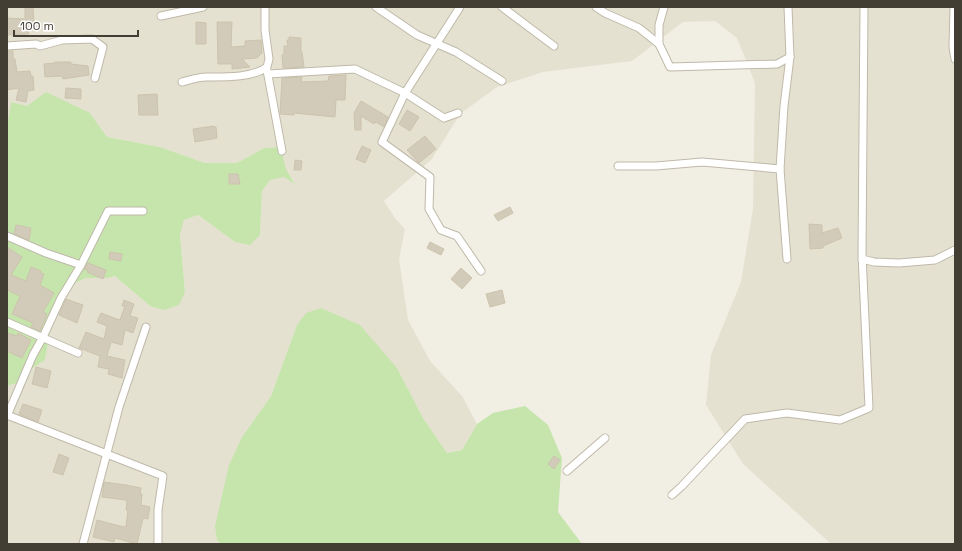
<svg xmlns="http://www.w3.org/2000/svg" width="962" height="551" viewBox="0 0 962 551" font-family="'Space Grotesk',sans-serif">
  <rect width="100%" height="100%" fill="#f1eee3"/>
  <polygon fill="#e5e1d1" points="7,7 955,7 955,544 831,544 743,464 706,405 711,355 741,282 753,209 755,83 737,38 715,21 683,22 632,61 543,72 497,87 460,114 432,159 384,201 395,218 405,229 399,259 408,320 430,361 462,396 477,424 462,450 447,453 423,418 397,368 297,325 271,396 242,437 217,540 220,544 7,544 7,386 17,383 33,368 45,360 55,305 73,284 86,278 108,278 115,276 150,306 185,292 180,235 184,220 198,215 235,242 260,235 262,191 270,180 284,176 295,183 286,169 281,147 264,148 237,163 205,163 160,147 107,137 90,113 7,122"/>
  <g fill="#c6e5ac">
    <polygon points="46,92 90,113 107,137 160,147 205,163 237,163 264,148 281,147 286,169 295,184 284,177 270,180 262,191 260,235 250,245 235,242 198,215 184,220 180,235 185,292 179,305 164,310 150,306 115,276 108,278 86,278 73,284 55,305 45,360 33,368 17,383 7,386 7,122 8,122 11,102 27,106"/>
    <polygon points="321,308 360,325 397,368 423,418 447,453 462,450 477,424 493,413 525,406 548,425 562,458 558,512 582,544 220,544 217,540 215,526 229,465 242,437 271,396 297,325 306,313"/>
  </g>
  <g fill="#d2cbb9" stroke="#cdc3ad">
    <polygon points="25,7 33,7 34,24 28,24 29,34 25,34 25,35 7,35 7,18 25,19"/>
    <polygon points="196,22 206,23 206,44 196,44"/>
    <polygon points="217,22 232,22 231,47 245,46 245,41 261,40 262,53 257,58 242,59 250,67 232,69 232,64 218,64"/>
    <polygon points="289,37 301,38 301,52 302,52 304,67 283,68 282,55 284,54 284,46 288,46 287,40 289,40"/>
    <polygon points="7,51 13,51 13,59 15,59 17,72 30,71 31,76 33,76 34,90 28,91 26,102 16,100 19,88 7,90"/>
    <polygon points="55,62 71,62 71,64 88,66 89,75 63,79 62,76 45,77 44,64 55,63"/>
    <polygon points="346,75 345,100 336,100 335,117 294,113 294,115 280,114 282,78 302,77 301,82 328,81 329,76"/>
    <polygon points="66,88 81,89 81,99 65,98"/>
    <polygon points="157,94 158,115 139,115 138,95"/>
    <polygon points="361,101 388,117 384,127 376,122 374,124 361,116 361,130 355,130 354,113"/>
    <polygon points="407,110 419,117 410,131 399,124"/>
    <polygon points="214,126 214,127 216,127 217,138 195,142 193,129"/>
    <polygon points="425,136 436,149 419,163 407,150"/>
    <polygon points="362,146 371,150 365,163 356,159"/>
    <polygon points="295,160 302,161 301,170 294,170"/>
    <polygon points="229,174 238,174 240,184 229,184"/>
    <polygon points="510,207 513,213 498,221 494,215"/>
    <polygon points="809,224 822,225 822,233 838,228 842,238 823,246 823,248 810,249"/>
    <polygon points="16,225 31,228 29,240 14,234"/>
    <polygon points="430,242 444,249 441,255 427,248"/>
    <polygon points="7,247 22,257 11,275 26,281 31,267 41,271 40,273 44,274 40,285 54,293 43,312 47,314 40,331 31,327 33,323 12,314 20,296 7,290"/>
    <polygon points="110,252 122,254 121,261 109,259"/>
    <polygon points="88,263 106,270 103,279 87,272 88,270 84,269"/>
    <polygon points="461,268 472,278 462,289 451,279"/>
    <polygon points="502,290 505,303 490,307 486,294"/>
    <polygon points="66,299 83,305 77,323 59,315"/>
    <polygon points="124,300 134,304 130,316 138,318 133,333 125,330 122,345 111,342 107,356 125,360 122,378 108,374 109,369 98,367 100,356 79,348 86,332 104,339 107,326 97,322 101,313 120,320 125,306 122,306"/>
    <polygon points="7,333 17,336 18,333 31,340 22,358 7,351"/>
    <polygon points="36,367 51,371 47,388 32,384"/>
    <polygon points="23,404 42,410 38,422 19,414"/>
    <polygon points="59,454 69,458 63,475 53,472"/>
    <polygon points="554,456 560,460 554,469 548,464"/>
    <polygon points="104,482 126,485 141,488 140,494 142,494 141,505 150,507 148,519 143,518 137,544 115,538 114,542 93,537 97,520 124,527 126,526 128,510 126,510 127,502 126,500 102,497"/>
  </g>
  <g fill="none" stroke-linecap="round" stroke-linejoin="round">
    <g stroke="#bfb9a9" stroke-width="9">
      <g id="minor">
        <polyline points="376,7 417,35 456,52 502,81"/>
        <polyline points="460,7 405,93 382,142 430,177 429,209 441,230 457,236 481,271"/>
        <polyline points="502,7 554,46"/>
        <polyline points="596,7 605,13 639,28 659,44"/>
        <polyline points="664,7 659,25 659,44 670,67 777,64 790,57"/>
        <polyline points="954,7 953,47 955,59"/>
        <polyline points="161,16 203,7"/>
        <polyline points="7,46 36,44 40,46 62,40 92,39 103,47 95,78"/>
        <polyline points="267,70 282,151"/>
        <polyline points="268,74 355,69 405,93 444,118 458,113"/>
        <path d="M182,82C190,80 198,77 206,77C223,77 253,78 267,67L269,59L265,30V7"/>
        <polyline points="618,166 656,166 702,162 780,169"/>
        <polyline points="7,236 46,253 81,265"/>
        <polyline points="787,259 780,169 784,106 790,57 788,7"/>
        <polyline points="862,259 874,262 899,263 935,260 955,250"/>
        <polyline points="7,322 78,353"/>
        <polyline points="7,415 163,476 158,510 158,544"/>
        <polyline points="7,416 33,355 43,337 61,298 81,265 108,211 143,211"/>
        <polyline points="567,471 605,438"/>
        <polyline points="672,495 682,486 745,419 787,413 840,420 869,408 862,254 864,7"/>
        <polyline points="83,544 119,407 146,327"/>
      </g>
    </g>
    <use href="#minor" stroke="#fff" stroke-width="7"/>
  </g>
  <rect width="962" height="551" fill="none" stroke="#433e34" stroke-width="16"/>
  <path d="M14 30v6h124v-6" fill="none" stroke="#433e34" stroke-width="2"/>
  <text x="20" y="30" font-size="12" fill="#433e34" stroke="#ffffff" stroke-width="3" paint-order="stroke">100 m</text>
</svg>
